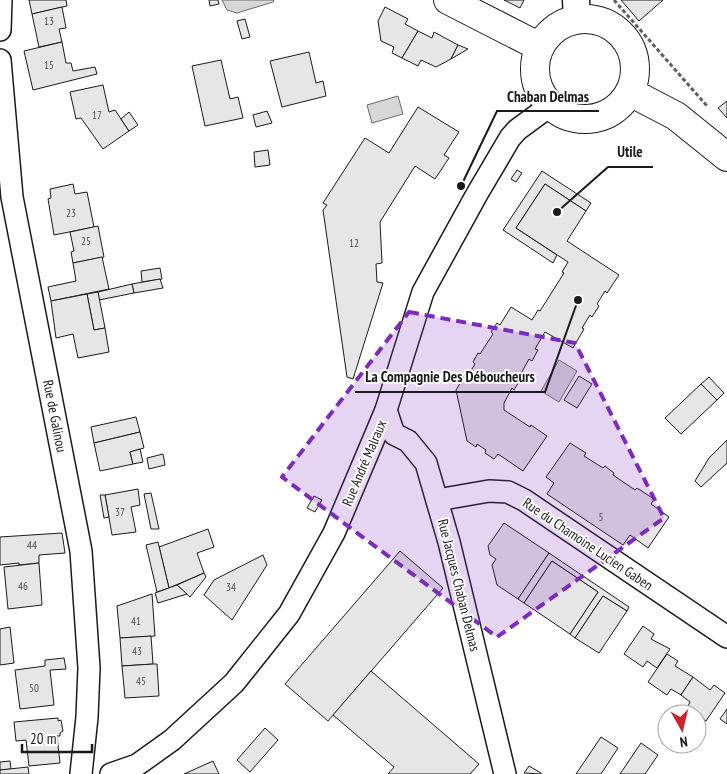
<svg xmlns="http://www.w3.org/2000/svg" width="727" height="774" viewBox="0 0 727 774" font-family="'PT Sans Narrow',sans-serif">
  <rect width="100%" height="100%" fill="#fff"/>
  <g fill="#d7d7d7" stroke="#6a6a6a">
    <polygon points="222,0 274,0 273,2 237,13 227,10"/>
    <polygon points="398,96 403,114 372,123 367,105"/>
    <polygon points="559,360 577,371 559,402 541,391"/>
  </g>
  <g fill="#e6e6e6" stroke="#1a1a1a">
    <polygon points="29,0 66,0 67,6 32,14"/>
    <polygon points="209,0 218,0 219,4 210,6"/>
    <polygon points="504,0 524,0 520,8"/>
    <polygon points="621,0 663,0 639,21"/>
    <polygon points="62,7 66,28 59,29 62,42 39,47 32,14"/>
    <polygon points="385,7 408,19 405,24 418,31 402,58 392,53 394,47 381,41 378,21"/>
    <polygon points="245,19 250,37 242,39 237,21"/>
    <polygon points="418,31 432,38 434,32 458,45 451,59 436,67 421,60 418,66 402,58"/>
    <polygon points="62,42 66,63 71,63 73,71 95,67 97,74 33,90 24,51"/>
    <polygon points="458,45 468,49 451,59"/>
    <polygon points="309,52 316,83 323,81 326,96 282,107 270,61"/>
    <polygon points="221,60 230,99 238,97 243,118 205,126 192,66"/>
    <polygon points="103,85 109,112 115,110 129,131 103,149 81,118 76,119 70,92"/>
    <polygon points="727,101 727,118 718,108"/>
    <polygon points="418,107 459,132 444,155 449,158 435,179 415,166 380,222 382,263 376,264 377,282 383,283 353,379 347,377 323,210 327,205 323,203 365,138 389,153"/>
    <polygon points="267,111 272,123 256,127 253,115"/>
    <polygon points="129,112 138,125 129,131 121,119"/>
    <polygon points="268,150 270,165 255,167 254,152"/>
    <polygon points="517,170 522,173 516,182 511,179"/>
    <polygon points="542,171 591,203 586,211 545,184 516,228 557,255 553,263 503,230"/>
    <polygon points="73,184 75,194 87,192 94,227 54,235 48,199 51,198 50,189"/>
    <polygon points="545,184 586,211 567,241 619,275 607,293 605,291 597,304 599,306 592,317 590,315 582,328 584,329 573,348 545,332 535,349 538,350 532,361 529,359 518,379 520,380 514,390 512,388 504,403 504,410 530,427 531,425 547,436 523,471 498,454 494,459 485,453 486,450 477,444 476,447 467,441 456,390 467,372 469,374 475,364 473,362 478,353 480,354 493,334 491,332 497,323 500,325 511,307 532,320 538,310 540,311 564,273 562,272 568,262 516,228"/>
    <polygon points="98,226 104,257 73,263 71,252 74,251 70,232"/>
    <polygon points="102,257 109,289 51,301 48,287 76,281 73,263"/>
    <polygon points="160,268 162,279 142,282 141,271"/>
    <polygon points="160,279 163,288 134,293 132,284"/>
    <polygon points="132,284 134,293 99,300 98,292"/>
    <polygon points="98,292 105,328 94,330 87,294"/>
    <polygon points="87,294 94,330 105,328 109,352 78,358 73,334 56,338 51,301"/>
    <polygon points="579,376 592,384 577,408 564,400"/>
    <polygon points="709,377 724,393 717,400 701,384"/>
    <polygon points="701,384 717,400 681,434 665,418"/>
    <polygon points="136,417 140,432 94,443 91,427"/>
    <polygon points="140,432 144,448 130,452 133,464 100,471 94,443"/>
    <polygon points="727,440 727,463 701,487 695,481 709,458"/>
    <polygon points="570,443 586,453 584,456 603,468 605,466 614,473 613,475 635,490 637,488 654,499 651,504 669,517 648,548 630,535 623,545 547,494 554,483 546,477"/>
    <polygon points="140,449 143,462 133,464 130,452"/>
    <polygon points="163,454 165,465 149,469 147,458"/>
    <polygon points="138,489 140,505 131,507 136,532 112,535 105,495"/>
    <polygon points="151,493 159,529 151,529 144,494"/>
    <polygon points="100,495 105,495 109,517 104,518"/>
    <polygon points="314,496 322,500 315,512 307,508"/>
    <polygon points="504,523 549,553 518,599 497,585 492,565 496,559 490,555 488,546"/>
    <polygon points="208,529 214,547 197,553 204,573 169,588 159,547"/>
    <polygon points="62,533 65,553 39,555 39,563 19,565 19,563 0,565 0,537"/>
    <polygon points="158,542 169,588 157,592 146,545"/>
    <polygon points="400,551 443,588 328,721 285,684"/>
    <polygon points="549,553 629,607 627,611 603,596 575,638 570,634 598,592 552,561 524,603 518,599"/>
    <polygon points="263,555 267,565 232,620 204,595 214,580"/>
    <polygon points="552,561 598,592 570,634 524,603"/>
    <polygon points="39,563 42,605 8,609 4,567"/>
    <polygon points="204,573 206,577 190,597 177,585"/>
    <polygon points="177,585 187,594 158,603 155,593"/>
    <polygon points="152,594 155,636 120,638 117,606"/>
    <polygon points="603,596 627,611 599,653 575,638"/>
    <polygon points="643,626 654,634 651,639 670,649 657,668 647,661 643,667 624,654"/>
    <polygon points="10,627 14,663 0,665 0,629"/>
    <polygon points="151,636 153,664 122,666 120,638"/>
    <polygon points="667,654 678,661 675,666 693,677 681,695 671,689 667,695 648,682"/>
    <polygon points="64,658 66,669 50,670 54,705 20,709 15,670 45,666 45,660"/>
    <polygon points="153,664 157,664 159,696 125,698 122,666"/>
    <polygon points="371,671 479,764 470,774 388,774 394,767 333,715"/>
    <polygon points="693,677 710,690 714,685 725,693 706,721 687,708 690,702 681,695"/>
    <polygon points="727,709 727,724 720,719"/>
    <polygon points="58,718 58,721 61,720 63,731 60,733 60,736 57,736 60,763 29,766 26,740 16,741 14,722"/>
    <polygon points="265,728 278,740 250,772 237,760"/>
    <polygon points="601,737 618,748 601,774 576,774"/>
    <polygon points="641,743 658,755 645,774 620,774"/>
    <polygon points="10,761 11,769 0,770 0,762"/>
    <polygon points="213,761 219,774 184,774"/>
    <polygon points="529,766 541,773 541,774 524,773"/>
    <polygon points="28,767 29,774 0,774 0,770"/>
  </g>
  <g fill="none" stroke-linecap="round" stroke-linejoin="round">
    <g stroke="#1a1a1a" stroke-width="24">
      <g id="minor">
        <polyline points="0,30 1,0"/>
        <polyline points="0,60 12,197 81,551 89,668 87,717 81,774"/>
        <polyline points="386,410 394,434 408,441 426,463 449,542 505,774"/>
        <polyline points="437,500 489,491 508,492 524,500 727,637"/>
        <polyline points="111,774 137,765 172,740 234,683 289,614 334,533 386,410 423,292 477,194 510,138 517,130 551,105"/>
      </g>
    </g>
    <g stroke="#1a1a1a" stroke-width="29">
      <polyline id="tertiary" points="576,0 577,19"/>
    </g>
    <g stroke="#1a1a1a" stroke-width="30">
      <g id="primary">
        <polyline points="448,0 540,47"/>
        <circle cx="585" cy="69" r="50"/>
        <polyline points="630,92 676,116 727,157"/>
      </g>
    </g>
    <polyline stroke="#5f5f5f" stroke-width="3" stroke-dasharray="4 2.5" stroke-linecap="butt" points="614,0 707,106"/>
    <use href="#minor" stroke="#fff" stroke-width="21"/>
    <use href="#tertiary" stroke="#fff" stroke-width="26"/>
    <use href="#primary" stroke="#fff" stroke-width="28"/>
  </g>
  <path fill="#7b2cbf" fill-opacity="0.2" stroke="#7b2cbf" stroke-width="4" stroke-dasharray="10 6" stroke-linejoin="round" d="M409,312L575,343L664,518L497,637L282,477Z"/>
  <g text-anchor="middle" stroke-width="4" stroke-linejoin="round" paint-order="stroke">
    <g font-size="11" fill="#4d4d4d">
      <text x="49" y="25">13</text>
      <text x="49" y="69">15</text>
      <text x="97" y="119">17</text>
      <text x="71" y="217">23</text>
      <text x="86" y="245">25</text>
      <text x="354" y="247">12</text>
      <text x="120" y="516">37</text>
      <text x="601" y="521">5</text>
      <text x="32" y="549">44</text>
      <text x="23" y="590">46</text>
      <text x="231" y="591">34</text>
      <text x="136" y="625">41</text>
      <text x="137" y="655">43</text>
      <text x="141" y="685">45</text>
      <text x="34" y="692">50</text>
    </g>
    <g font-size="14" fill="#1a1a1a" stroke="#fff">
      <text transform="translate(55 416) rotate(79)" y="5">Rue de Galinou</text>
      <text transform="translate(364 463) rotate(-67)" y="5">Rue André Malraux</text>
      <text transform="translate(588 544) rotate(34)" y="5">Rue du Chamoine Lucien Gaben</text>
      <text transform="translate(459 585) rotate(76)" y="5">Rue Jacques Chaban Delmas</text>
    </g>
  </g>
  <path fill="none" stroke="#1a1a1a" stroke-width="2" d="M461 186L497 111H599M557 212L608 167H653M578 300L545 392H355"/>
  <g fill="#1a1a1a" stroke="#fff" stroke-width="2">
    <circle cx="461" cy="186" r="5"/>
    <circle cx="557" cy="212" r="5"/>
    <circle cx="578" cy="300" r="5"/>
  </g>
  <g font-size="15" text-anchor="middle" font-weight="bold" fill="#1a1a1a" stroke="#fff" stroke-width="4" stroke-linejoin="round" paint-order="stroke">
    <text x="548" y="102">Chaban Delmas</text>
    <text x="630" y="157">Utile</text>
    <text x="450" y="382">La Compagnie Des Déboucheurs</text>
  </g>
  <g transform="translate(682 729) rotate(172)"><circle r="24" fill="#ffffff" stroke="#a3a3a3"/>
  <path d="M0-4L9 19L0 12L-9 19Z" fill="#c62828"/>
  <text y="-8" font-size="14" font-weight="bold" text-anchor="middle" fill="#1a1a1a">N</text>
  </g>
  <path d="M22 744v8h70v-8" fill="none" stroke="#1a1a1a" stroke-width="2.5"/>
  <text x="30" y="744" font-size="15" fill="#1a1a1a" stroke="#ffffff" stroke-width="4" paint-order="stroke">20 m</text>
</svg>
